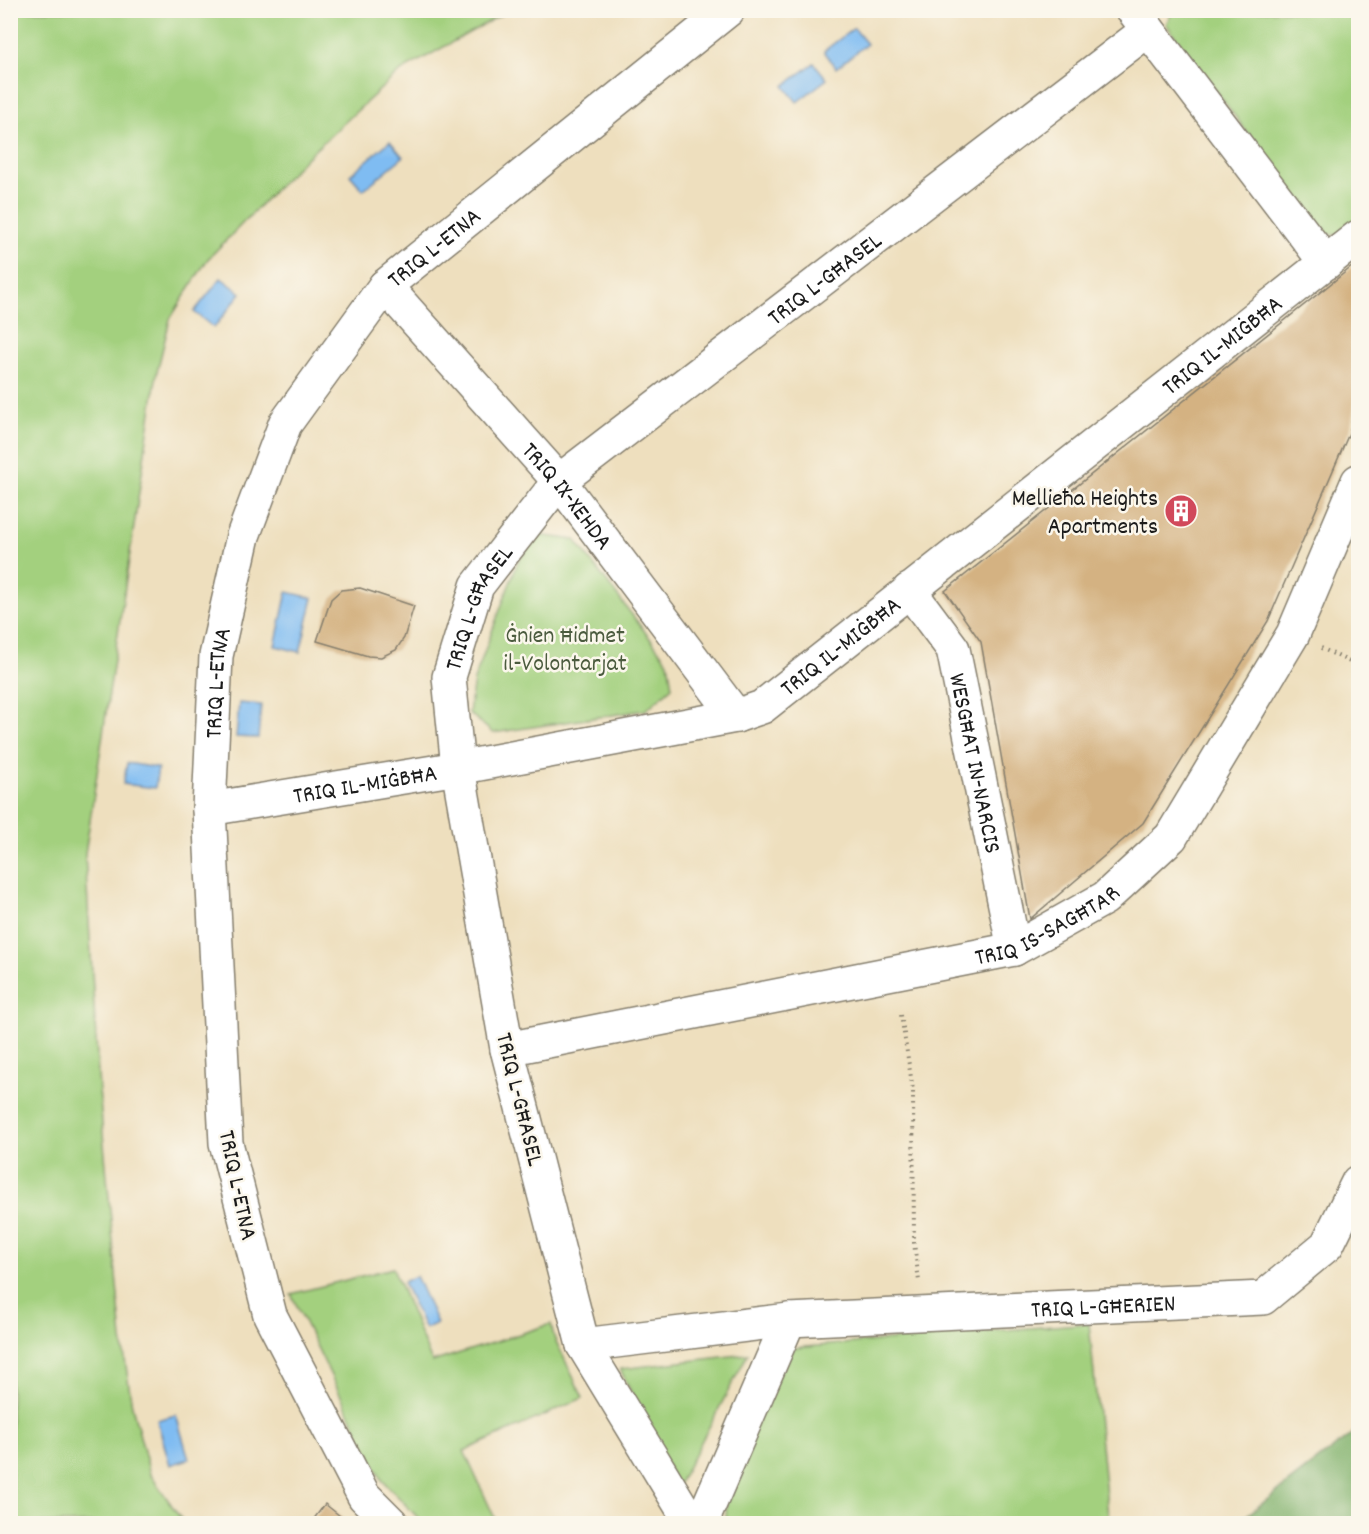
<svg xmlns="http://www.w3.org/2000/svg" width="1369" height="1534" viewBox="0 0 1369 1534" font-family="Dekko,sans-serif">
  <rect width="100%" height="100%" fill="#fbf7ec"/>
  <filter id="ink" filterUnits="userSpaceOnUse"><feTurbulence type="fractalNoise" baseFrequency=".0167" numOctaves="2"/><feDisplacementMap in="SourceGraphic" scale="12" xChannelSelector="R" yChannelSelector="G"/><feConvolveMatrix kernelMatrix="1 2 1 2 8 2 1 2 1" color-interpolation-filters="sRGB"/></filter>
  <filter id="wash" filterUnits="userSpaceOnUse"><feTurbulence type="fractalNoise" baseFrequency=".008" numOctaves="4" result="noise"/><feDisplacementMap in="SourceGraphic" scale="24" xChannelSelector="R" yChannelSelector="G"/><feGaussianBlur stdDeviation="1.35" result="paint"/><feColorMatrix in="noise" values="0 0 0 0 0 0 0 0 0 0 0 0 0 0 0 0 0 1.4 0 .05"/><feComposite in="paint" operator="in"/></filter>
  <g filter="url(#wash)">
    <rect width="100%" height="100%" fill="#eedfbe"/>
    <g fill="#a3d07e" stroke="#60764d" stroke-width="1.5">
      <polygon points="10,11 508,11 399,72 304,160 207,260 170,319 157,372 85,854 99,1090 122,1339 132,1406 150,1474 184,1523 11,1523"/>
      <polygon points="1173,11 1358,11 1358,220 1340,235 1323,234 1166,24"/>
      <polygon points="538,535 575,540 668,662 672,687 646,710 493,733 469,713 474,680 518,561"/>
      <polygon points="393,1268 432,1362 551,1324 554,1337 583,1398 464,1451 497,1523 423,1523 382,1480 291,1294"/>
      <polygon points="1089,1323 1108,1516 1105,1523 726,1524 727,1462 794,1348"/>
      <polygon points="748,1354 677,1487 620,1369"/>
    </g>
    <polygon fill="#82b26d" stroke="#4f6744" stroke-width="1.5" points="1358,1429 1358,1523 1237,1523"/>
    <g fill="#7fbcf2" stroke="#4e6c87" stroke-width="1.5">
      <polygon points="854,28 867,44 836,68 824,51"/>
      <polygon points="814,63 827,79 797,102 784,86"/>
      <polygon points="390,141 403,157 363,190 350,175"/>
      <polygon points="221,278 241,293 214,328 194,312"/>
      <polygon points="287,592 313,598 300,652 275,646"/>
      <polygon points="239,703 261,705 258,738 236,737"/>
      <polygon points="127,763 158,768 155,788 123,784"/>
      <polygon points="416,1276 437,1323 425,1329 403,1282"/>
      <polygon points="176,1415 189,1459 170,1465 157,1420"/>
    </g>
    <g id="blocks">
      <g fill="#d4b282">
        <polygon points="1358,262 1358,383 1350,431 1268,621 1143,823 1030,919 981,642 945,591"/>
        <polygon points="360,588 414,606 404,638 396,650 381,657 368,656 317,641 331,599 341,590"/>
        <polygon points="325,1504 350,1524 310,1524"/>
      </g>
    </g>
  </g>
  <g filter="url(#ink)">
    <use href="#blocks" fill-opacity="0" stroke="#857e6d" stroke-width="1.5"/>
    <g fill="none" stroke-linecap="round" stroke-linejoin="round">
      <g stroke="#857e6d" stroke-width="36">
        <g id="street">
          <polyline points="1133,10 1326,263"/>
          <path id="s1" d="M385,286L559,481L736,716"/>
          <path id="s2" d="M909,590L953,649L1014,949"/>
          <path id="s3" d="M209,809L458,768L736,716L762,707L1358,237"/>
          <path id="s4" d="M507,1049L1014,949L1105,898L1171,837L1293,634L1358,481"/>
          <path id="s5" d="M583,1345L789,1320L1263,1298L1327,1245L1358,1182"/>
          <path id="s6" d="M392,1524L364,1496L270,1315L226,1143L209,809L216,656L243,536L285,424L385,286L728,10"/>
          <path id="s7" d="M692,1524L583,1345L507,1049L458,768L449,677L477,586L559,481L1148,30"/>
          <polyline points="701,1524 789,1320"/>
        </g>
      </g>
      <g stroke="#857e6d" stroke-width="4" stroke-dasharray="1.5 4.5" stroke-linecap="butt">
        <polyline points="1321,648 1358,666"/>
        <polyline points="901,1015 913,1090 914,1243 919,1281"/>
      </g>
      <use href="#street" stroke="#fff" stroke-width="33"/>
    </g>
  </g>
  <defs>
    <g id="building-disc" transform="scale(1.725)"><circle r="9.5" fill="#d1495b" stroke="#fbf7ec"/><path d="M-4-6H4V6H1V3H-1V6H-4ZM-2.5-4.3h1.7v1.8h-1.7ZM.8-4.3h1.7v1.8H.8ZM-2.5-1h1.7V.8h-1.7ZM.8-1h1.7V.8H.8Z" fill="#fff"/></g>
  </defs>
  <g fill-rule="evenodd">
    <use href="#building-disc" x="1181" y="511"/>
  </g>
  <g text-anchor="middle" stroke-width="5" stroke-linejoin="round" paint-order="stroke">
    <g font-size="24" fill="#1c1c1c" stroke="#fbf7ec">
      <text dy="8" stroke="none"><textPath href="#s6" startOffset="1384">TRIQ L-ETNA</textPath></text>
      <text dy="8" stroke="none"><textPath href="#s7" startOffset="1454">TRIQ L-GĦASEL</textPath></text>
      <text dy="8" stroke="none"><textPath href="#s3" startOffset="1148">TRIQ IL-MIĠBĦA</textPath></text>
      <text dy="8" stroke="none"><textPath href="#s1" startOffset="278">TRIQ IX-XEHDA</textPath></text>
      <text dy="8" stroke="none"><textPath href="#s7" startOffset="968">TRIQ L-GĦASEL</textPath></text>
      <text dy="8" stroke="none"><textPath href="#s3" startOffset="662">TRIQ IL-MIĠBĦA</textPath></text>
      <text dy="8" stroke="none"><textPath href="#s6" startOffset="882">TRIQ L-ETNA</textPath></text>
      <text dy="8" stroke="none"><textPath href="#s2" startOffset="190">WESGĦAT IN-NARCIS</textPath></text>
      <text dy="8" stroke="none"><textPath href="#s3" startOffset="158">TRIQ IL-MIĠBĦA</textPath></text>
      <text dy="8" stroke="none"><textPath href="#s4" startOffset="556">TRIQ IS-SAGĦTAR</textPath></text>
      <text transform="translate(521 1099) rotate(76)" y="8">TRIQ L-GĦASEL</text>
      <text transform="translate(239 1185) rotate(78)" y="8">TRIQ L-ETNA</text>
      <text dy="8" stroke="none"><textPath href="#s5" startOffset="522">TRIQ L-GĦERIEN</textPath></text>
    </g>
    <g font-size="24" fill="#1c1c1c" stroke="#fbf7ec" text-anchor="end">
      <text x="1158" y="505">Mellieħa Heights<tspan x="1158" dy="28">Apartments</tspan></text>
    </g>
    <g font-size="24" fill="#4b5b3e" stroke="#fbf7ec">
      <text x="565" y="642">Ġnien Ħidmet<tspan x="565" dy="28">il-Volontarjat</tspan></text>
    </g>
  </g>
  <rect width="1369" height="1534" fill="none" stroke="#fbf7ec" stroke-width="36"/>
</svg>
